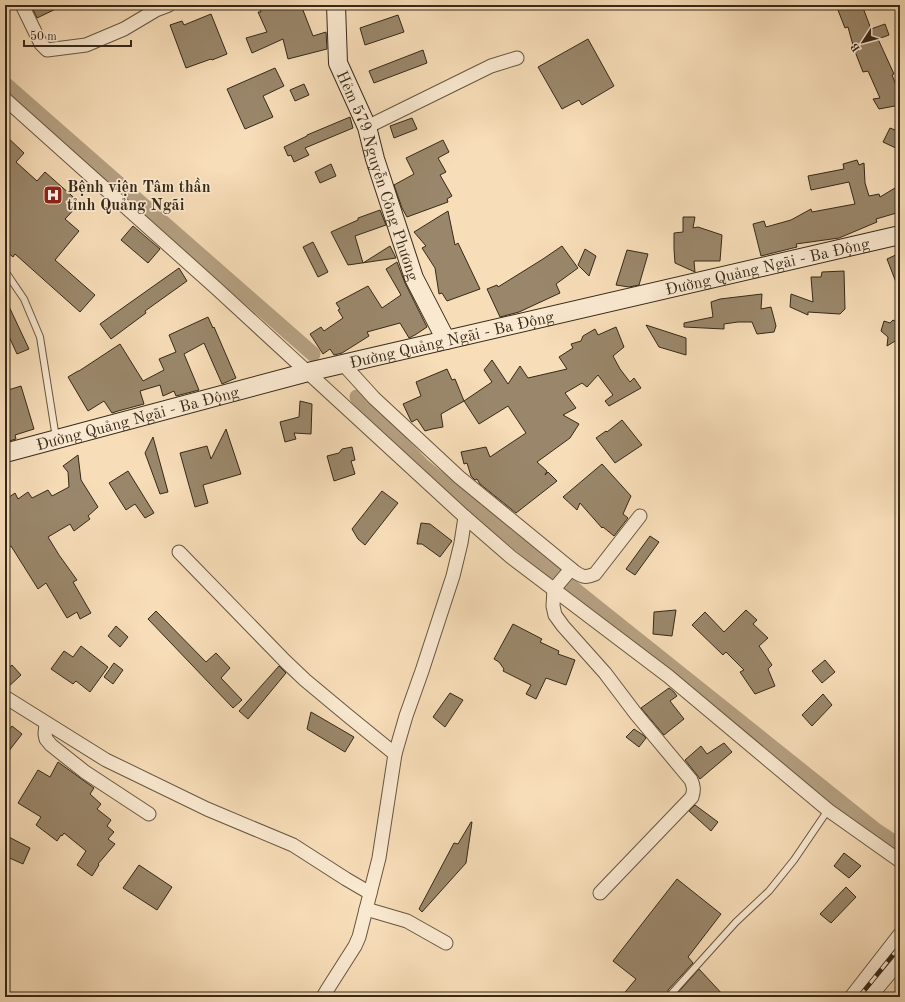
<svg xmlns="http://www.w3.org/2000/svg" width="905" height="1002" viewBox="0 0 905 1002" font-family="'Old Standard TT',serif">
  <rect width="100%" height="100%" fill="#f7ddb8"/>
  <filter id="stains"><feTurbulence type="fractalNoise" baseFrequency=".005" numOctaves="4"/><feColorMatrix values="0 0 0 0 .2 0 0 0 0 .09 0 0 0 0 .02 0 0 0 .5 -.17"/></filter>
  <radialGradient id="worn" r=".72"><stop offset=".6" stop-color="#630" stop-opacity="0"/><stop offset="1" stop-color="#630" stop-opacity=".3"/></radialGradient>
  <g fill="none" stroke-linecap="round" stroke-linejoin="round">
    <g stroke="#b5a082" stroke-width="15">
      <polyline points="5,84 313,354"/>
      <polyline points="357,397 422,465 588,600 877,831 900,846"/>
    </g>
  </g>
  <g fill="#9a876b" stroke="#362918">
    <polygon points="31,5 64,5 37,18"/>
    <polygon points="258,5 301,5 313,36 326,32 327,49 288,59 283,39 252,53 246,38 267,32 258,12 261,12"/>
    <polygon points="836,5 862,5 871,29 885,24 889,35 878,39 894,74 892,75 900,95 900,105 879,109 873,99 880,98 868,71 863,72 854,49 848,27 845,28"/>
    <polygon points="211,14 227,54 212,60 211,59 186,68 170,25 182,21 184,25"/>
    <polygon points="398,15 404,32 365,45 360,28"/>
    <polygon points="588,39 614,86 582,105 579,100 562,109 538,67"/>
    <polygon points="423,50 427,63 374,83 369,71"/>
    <polygon points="275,68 284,86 263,96 273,117 245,129 227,89"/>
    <polygon points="304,84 309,95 295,101 290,90"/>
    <polygon points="350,117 353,128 305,148 309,155 294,162 291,155 288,156 284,147 307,136 307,135"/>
    <polygon points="412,118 417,129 394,138 390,126"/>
    <polygon points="890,128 900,132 900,150 883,142"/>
    <polygon points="5,135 24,153 16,162 37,181 45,172 80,203 65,219 79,231 55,260 95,295 80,312 15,254 13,257 5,250"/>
    <polygon points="443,140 449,152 438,158 446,172 440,175 452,196 447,199 448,202 407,217 402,208 394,185 414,174 406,158"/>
    <polygon points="857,160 859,165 864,163 865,183 869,196 879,194 880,197 900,185 900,212 876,219 877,222 839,238 796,244 797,247 761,256 753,224 764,221 766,227 791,220 811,209 812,212 855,204 849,182 811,190 808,176 844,169 843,164"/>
    <polygon points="331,164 336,176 320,183 315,172"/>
    <polygon points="380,210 386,225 355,236 363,263 390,246 396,258 348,265 331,232 358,220 358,218"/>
    <polygon points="448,211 455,245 458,243 480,289 447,301 442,293 439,294 435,268 422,248 426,246 414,232"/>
    <polygon points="683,217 695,217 693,228 698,227 722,235 720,261 694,261 695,272 675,263 674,249 674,233 683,232"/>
    <polygon points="133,226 160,249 148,263 121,240"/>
    <polygon points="313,242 328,272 318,277 303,247"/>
    <polygon points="562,246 578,268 556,284 560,293 519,312 500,317 487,289 497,285 498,287 543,259"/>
    <polygon points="585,249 596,256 589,276 578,265"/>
    <polygon points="627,250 648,254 639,285 629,287 616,285"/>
    <polygon points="900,253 900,290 899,290 887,259"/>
    <polygon points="397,262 405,283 427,327 415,335 409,338 400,323 367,332 369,336 342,353 334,355 330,349 323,354 310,334 321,327 324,331 343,318 338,310 340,309 336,303 368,286 382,308 401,295 386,269"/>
    <polygon points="179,268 187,281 145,311 146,313 111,339 100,324"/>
    <polygon points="844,271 845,309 840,314 808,312 808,315 790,307 791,294 813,302 811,277 821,277 822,272"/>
    <polygon points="762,294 761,309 771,307 776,326 774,332 757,334 752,322 738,322 724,324 724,329 684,327 684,323 713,317 711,302 720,299"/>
    <polygon points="5,298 29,349 17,354 5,328"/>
    <polygon points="208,317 213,328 214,327 236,378 222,384 204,343 184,354 199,390 176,396 174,391 163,396 160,385 140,391 144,404 118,411 112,413 104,401 88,411 68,377 78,371 79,371 120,344 143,381 164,370 159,359 176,352 169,335"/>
    <polygon points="893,320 900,324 900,338 887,346 888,337 881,331 884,321 890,323"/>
    <polygon points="646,325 686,338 686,355 659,347"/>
    <polygon points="616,327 624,347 613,356 620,369 630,382 634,378 641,388 609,406 605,401 613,395 598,375 587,387 582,383 565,393 576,408 563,415 579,424 570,438 537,462 547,471 545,475 548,472 557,481 516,513 480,484 477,479 475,480 471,476 467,463 464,464 461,452 486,447 490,457 526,433 508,406 479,424 464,401 492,382 484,370 492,360 508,384 520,366 528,378 567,369 559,357 573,348 571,344 581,341 583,336 595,329 598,335"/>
    <polygon points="447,369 452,380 455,379 464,401 441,414 443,427 432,429 425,431 417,419 412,422 411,421 403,404 421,396 416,382"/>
    <polygon points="21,386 34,429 15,435 16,439 6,442 5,391"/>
    <polygon points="300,401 312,404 311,434 294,433 296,439 285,442 280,422 299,417"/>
    <polygon points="622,420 642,445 615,463 596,438 606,431 607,432"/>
    <polygon points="226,429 241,474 203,485 208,503 195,507 180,453 207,446 211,459"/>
    <polygon points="153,437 168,492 160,494 145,453"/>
    <polygon points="352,447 355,460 351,461 355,474 334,481 327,456 339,453 342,449"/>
    <polygon points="78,455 81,480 98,507 88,516 90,519 74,531 70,524 48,537 59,555 77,580 73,582 91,613 80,619 77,612 67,618 46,583 38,589 11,546 5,550 5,500 15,493 18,499 28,492 32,498 48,490 52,496 69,487 68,472 63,466"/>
    <polygon points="602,464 631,496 623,514 628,518 614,536 603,527 602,528 580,503 577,510 563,497"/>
    <polygon points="128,471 154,513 145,518 135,504 126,510 109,483"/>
    <polygon points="382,491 398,503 365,545 358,539 352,529"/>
    <polygon points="421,523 430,524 452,541 440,557 422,544 417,544"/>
    <polygon points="650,536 659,542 635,575 626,569"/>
    <polygon points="676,610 672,636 653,634 654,612"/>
    <polygon points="746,610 757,620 753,624 768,638 759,646 772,665 768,669 775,686 755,694 740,672 744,670 726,652 723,655 692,625 705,612 724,632"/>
    <polygon points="156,611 206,662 216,653 230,668 221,678 242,700 233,708 148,619"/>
    <polygon points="513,624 542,639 540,642 559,651 558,654 575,660 566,685 546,678 536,699 526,694 531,685 503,671 504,669 499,662 494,659"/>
    <polygon points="116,626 128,637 120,647 108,636"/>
    <polygon points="81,646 108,667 90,692 76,681 73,684 51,669 64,651 73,657"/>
    <polygon points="825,660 835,672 822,683 812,671"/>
    <polygon points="114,663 123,670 113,684 104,677"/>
    <polygon points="12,665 21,675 6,689 5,689 5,672"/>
    <polygon points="279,666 286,673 248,719 239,711"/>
    <polygon points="669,688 674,692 677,696 670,701 684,719 664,735 641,708"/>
    <polygon points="450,693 463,700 445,727 433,717"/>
    <polygon points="823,694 832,705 812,726 802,715"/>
    <polygon points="311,712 354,737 345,752 307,729"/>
    <polygon points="12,726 22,734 5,756 5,735"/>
    <polygon points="634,729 643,735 646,738 639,747 626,737"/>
    <polygon points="724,743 732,752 700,779 697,775 685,760 701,746 707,754"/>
    <polygon points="58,762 94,788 90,794 101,804 97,809 111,820 107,826 114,832 108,839 115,844 98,864 99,865 92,876 77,865 86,851 64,833 62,836 61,835 57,841 36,825 41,817 18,803 38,770 50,777"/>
    <polygon points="695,805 718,822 711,831 689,811"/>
    <polygon points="471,822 472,822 466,863 422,912 419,909 454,843 458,844"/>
    <polygon points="5,835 30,848 23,864 5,856"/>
    <polygon points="844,853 861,866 849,878 834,866"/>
    <polygon points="139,865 172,887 157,910 123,888"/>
    <polygon points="677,879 721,914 688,957 693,963 668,990 668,994 670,997 621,997 636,979 613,961"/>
    <polygon points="846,887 856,897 831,923 820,914"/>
    <polygon points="699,969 725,997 674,997"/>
  </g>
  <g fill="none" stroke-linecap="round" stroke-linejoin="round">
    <g stroke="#665640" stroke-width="8">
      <g id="lane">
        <polyline points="5,271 24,299 40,337 56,438"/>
        <polyline points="672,993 736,922 769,891 794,860 828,810"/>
      </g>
    </g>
    <g stroke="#665640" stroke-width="15">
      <g id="street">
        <polyline points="22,5 41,44 47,50 86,45 124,29 156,10 169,5"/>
        <polyline points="5,99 216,288 465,517 511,557 668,676 828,810 900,861"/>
        <polyline points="367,127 491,66 517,58"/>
        <path d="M343,364L374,398L459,477L575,572C583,577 585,578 595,574L640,516"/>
        <polyline points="179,552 285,661 305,680 347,715 395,754"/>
        <path d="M571,569L554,589L553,606L555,615L563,626L605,673L636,714L691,780C694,787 694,790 692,797L600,893"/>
        <polyline points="5,697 106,760 207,809 293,845 346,879 370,893"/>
        <polyline points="46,723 45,734 46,739 51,745 85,772 149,814"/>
        <polyline points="366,909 407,921 446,943"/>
        <polyline points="323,997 327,990 355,946 359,937 379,858 395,754 406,716 422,671 453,576 461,543 465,517"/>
        <polyline points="851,997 900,934"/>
        <polyline points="870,997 900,961"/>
      </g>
    </g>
    <g stroke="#362918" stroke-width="20">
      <g id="secondary">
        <path id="s1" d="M336,5L338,63L367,127L375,159L414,278L446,340"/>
        <path id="s2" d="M5,453L308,372L900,235"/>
      </g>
    </g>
    <use href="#lane" stroke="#fae9d1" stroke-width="6"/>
    <use href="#street" stroke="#fae9d1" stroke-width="13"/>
    <use href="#secondary" stroke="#fae9d1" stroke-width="18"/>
    <g stroke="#362918" stroke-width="4.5">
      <polyline id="rail" points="859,997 900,946"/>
    </g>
    <use href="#rail" stroke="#fae9d1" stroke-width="3" stroke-dasharray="9" stroke-linecap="butt"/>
  </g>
  <defs>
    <g id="hospital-square" transform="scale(1)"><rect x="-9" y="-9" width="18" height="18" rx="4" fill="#8f2418" stroke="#fae9d1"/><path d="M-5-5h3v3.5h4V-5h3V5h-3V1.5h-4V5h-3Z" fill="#fff"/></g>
  </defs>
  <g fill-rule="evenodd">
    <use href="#hospital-square" x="53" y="195"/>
  </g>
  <g text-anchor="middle" stroke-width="3.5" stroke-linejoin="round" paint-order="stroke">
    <g font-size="16" fill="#362918" stroke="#fae9d1">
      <text dy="6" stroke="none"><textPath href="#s1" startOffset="178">Hẻm 579 Nguyễn Công Phương</textPath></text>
      <text dy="6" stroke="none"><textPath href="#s2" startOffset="785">Đường Quảng Ngãi - Ba Động</textPath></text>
      <text dy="6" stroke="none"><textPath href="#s2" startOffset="461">Đường Quảng Ngãi - Ba Động</textPath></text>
      <text dy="6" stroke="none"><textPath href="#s2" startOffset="137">Đường Quảng Ngãi - Ba Động</textPath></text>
    </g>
    <g font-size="16" font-weight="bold" fill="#362918" stroke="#fae9d1" text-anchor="start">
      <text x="67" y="192">Bệnh viện Tâm thần<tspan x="67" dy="18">tỉnh Quảng Ngãi</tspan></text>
    </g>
  </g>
  <rect width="905" height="1002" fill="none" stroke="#f7ddb8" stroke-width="20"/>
  <rect x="6" y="6" width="893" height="990" fill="none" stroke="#362918" stroke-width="2"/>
  <rect x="10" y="10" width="885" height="982" fill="none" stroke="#362918"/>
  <g transform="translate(863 42) rotate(234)" stroke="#fae9d1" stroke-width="3" paint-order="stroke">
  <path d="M0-3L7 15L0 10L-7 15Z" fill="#362918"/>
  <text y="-6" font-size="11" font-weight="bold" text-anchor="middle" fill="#362918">B</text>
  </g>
  <path d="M24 40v6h107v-6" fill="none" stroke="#362918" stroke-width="2"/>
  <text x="30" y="40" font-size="12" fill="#362918" stroke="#fae9d1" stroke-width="3" paint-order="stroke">50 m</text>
  <rect width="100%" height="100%" filter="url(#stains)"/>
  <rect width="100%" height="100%" fill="url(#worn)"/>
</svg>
